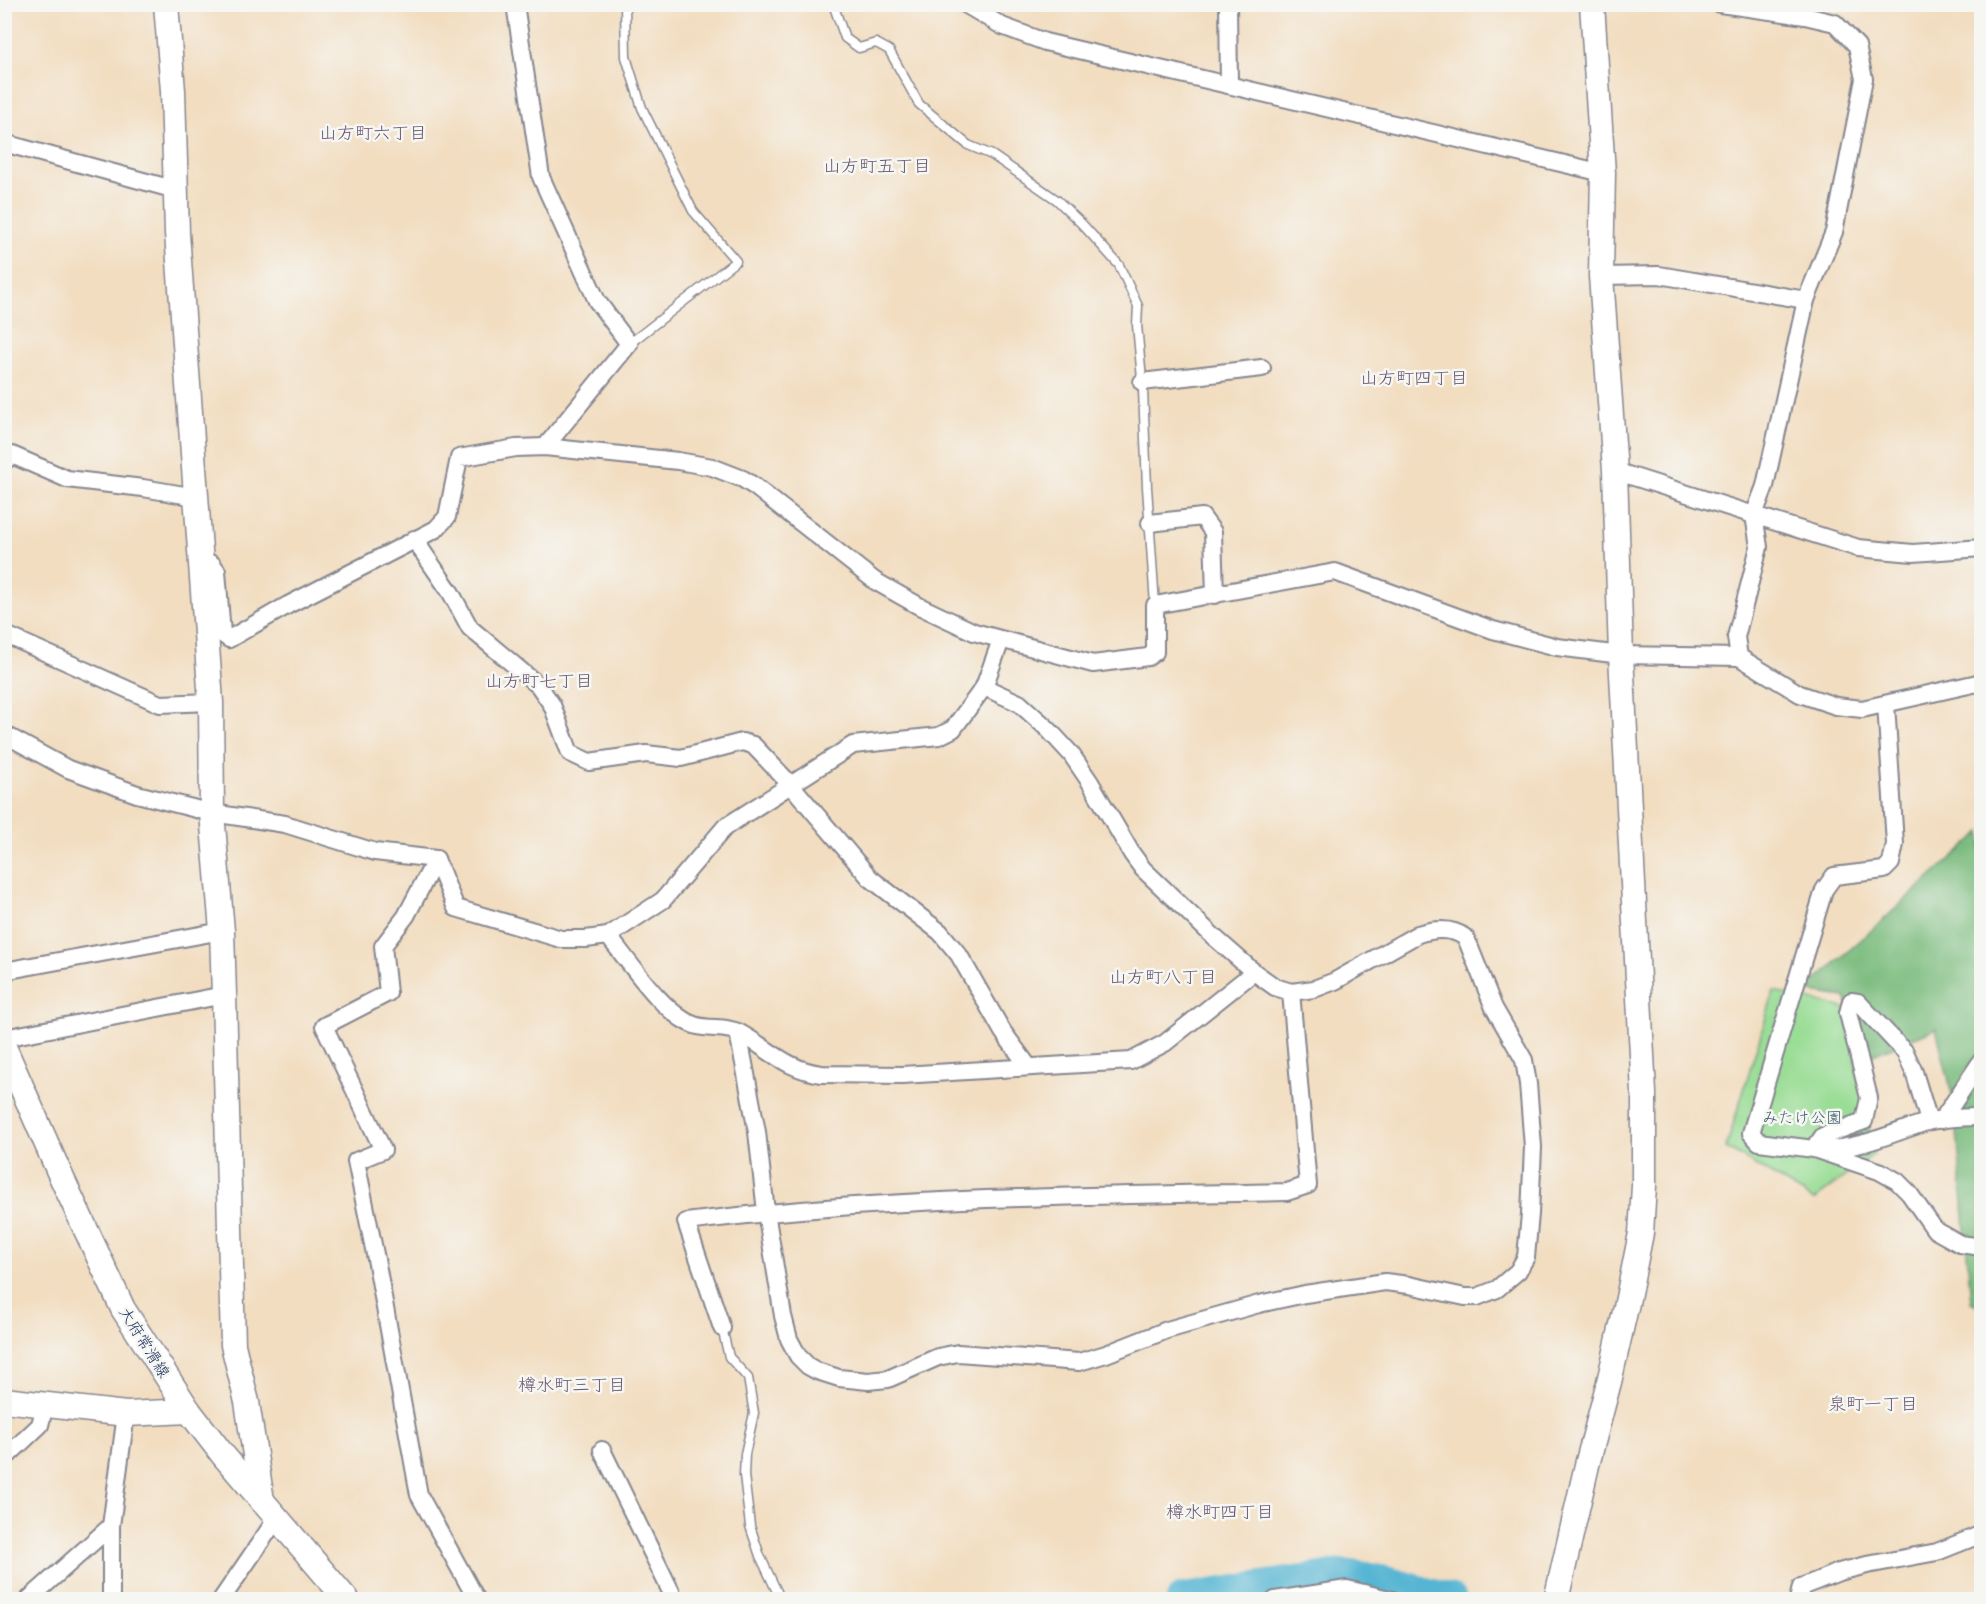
<svg xmlns="http://www.w3.org/2000/svg" width="1986" height="1604" viewBox="0 0 1986 1604" font-family="'Comic Neue','Klee One',sans-serif">
  <rect width="100%" height="100%" fill="#f6f6f2"/>
  <filter id="ink" filterUnits="userSpaceOnUse"><feTurbulence type="fractalNoise" baseFrequency=".0167" numOctaves="2"/><feDisplacementMap in="SourceGraphic" scale="12" xChannelSelector="R" yChannelSelector="G"/><feConvolveMatrix kernelMatrix="1 2 1 2 8 2 1 2 1" color-interpolation-filters="sRGB"/></filter>
  <filter id="wash" filterUnits="userSpaceOnUse"><feTurbulence type="fractalNoise" baseFrequency=".008" numOctaves="4" result="noise"/><feDisplacementMap in="SourceGraphic" scale="24" xChannelSelector="R" yChannelSelector="G"/><feGaussianBlur stdDeviation="1.35" result="paint"/><feColorMatrix in="noise" values="0 0 0 0 0 0 0 0 0 0 0 0 0 0 0 0 0 1.4 0 .05"/><feComposite in="paint" operator="in"/></filter>
  <g filter="url(#wash)">
    <rect width="100%" height="100%" fill="#f2ddc0"/>
    <polygon fill="#9add95" stroke="#5a867a" stroke-width="1.5" points="1774,991 1845,1008 1874,1154 1814,1200 1726,1148"/>
    <polygon fill="#7bbc7e" stroke="#4b766e" stroke-width="1.5" points="1981,832 1981,1307 1971,1302 1955,1107 1936,1028 1866,1058 1845,997 1804,991"/>
    <g fill="none" stroke-linecap="round" stroke-linejoin="round">
      <path stroke="#55b5d3" stroke-width="34" d="M1183,1600L1341,1576C1378,1578 1414,1592 1450,1600"/>
    </g>
  </g>
  <g filter="url(#ink)">
    <g fill="none" stroke-linecap="round" stroke-linejoin="round">
      <g stroke="#86868f" stroke-width="11">
        <g id="lane">
          <polyline points="625,4 626,57 642,108 693,211 736,261 629,344"/>
          <polyline points="833,4 845,38 859,48 876,43 889,50 919,104 968,145 992,155 1057,200 1083,225 1119,265 1138,306 1137,325 1143,390 1147,487 1155,605"/>
          <polyline points="722,1328 729,1357 748,1378 754,1413 745,1454 744,1475 750,1526 760,1556 781,1600"/>
        </g>
      </g>
      <g stroke="#86868f" stroke-width="20">
        <g id="street">
          <polyline points="515,4 541,177 597,301 629,344 545,447"/>
          <polyline points="965,4 1002,26 1045,42 1603,173"/>
          <polyline points="1228,4 1229,85"/>
          <polyline points="1720,4 1805,16 1835,23 1857,46 1864,79 1834,232 1806,300 1765,486 1754,515 1759,547 1736,637 1739,657"/>
          <polyline points="4,143 176,190"/>
          <polyline points="1601,276 1659,275 1806,300"/>
          <polyline points="1142,382 1262,368"/>
          <polyline points="4,462 12,455 67,479 143,488 196,497"/>
          <polyline points="1615,471 1858,548 1913,553 1982,548"/>
          <polyline points="1150,523 1202,517 1213,532 1215,595"/>
          <polyline points="414,539 451,593 470,628 539,686 552,705 570,753 589,762 646,754 681,758 742,742 753,745 791,785 870,878 940,932 959,955 1003,1032 1028,1066"/>
          <polyline points="201,560 212,564 217,571 222,634 229,639 288,605 436,529 447,517 459,458 516,448 545,447 678,461 712,467 743,479 754,486 875,581 919,606 974,632 1093,664 1148,657 1155,652 1155,605 1335,572 1493,630 1557,647 1621,655 1739,657 1800,694 1836,706 1862,709 1982,682"/>
          <polyline points="4,634 160,704 211,702"/>
          <polyline points="1886,704 1895,844 1891,863 1884,870 1834,876 1824,890 1751,1133 1759,1142 1814,1149 1879,1171 1897,1181 1909,1193 1935,1230 1960,1244 1982,1247"/>
          <polyline points="4,734 68,769 137,794 212,813 285,824 375,852 436,859"/>
          <polyline points="436,859 406,916 383,946 388,993 324,1026 383,1150 356,1161 377,1264 419,1495 477,1600"/>
          <polyline points="436,859 456,908 561,939 586,939 608,936 663,900 725,827 853,745 939,736 953,729 984,687 1001,640"/>
          <path d="M608,936C629,961 664,1015 694,1025C709,1030 727,1026 740,1033C769,1049 787,1070 822,1074L902,1075L1131,1061L1165,1043L1254,972"/>
          <polyline points="4,971 222,931"/>
          <path d="M738,1032L757,1132L766,1212L783,1316L789,1339L798,1356L808,1366L817,1371L839,1378L868,1381L888,1379L938,1357L958,1353L1079,1362L1106,1354L1167,1330L1259,1304L1305,1294L1385,1282L1409,1285L1465,1297H1477L1497,1289L1518,1271L1526,1257L1530,1214L1533,1147L1528,1084L1524,1060L1494,1008L1466,938C1452,927 1434,929 1418,934L1335,981L1314,989L1291,992L1275,987L1254,972L1214,937L1143,869L1132,854L1090,782L1071,754L1048,729L1019,703L984,687"/>
          <polyline points="4,1038 224,995"/>
          <polyline points="1942,1120 1982,1060"/>
          <polyline points="1814,1149 1823,1136 1864,1121 1869,1098 1848,1013 1851,1001 1858,1002 1905,1052 1914,1072 1929,1121"/>
          <path d="M1824,1149C1860,1149 1892,1133 1927,1122C1941,1118 1958,1118 1973,1117"/>
          <path d="M722,1328L686,1222C885,1197 1086,1196 1287,1192L1308,1185L1291,992"/>
          <polyline points="602,1450 675,1600"/>
          <polyline points="4,1459 40,1425 45,1405"/>
          <polyline points="28,1600 111,1526"/>
          <polyline points="111,1600 111,1526 126,1414"/>
          <polyline points="221,1600 277,1518"/>
          <polyline points="1275,1600 1347,1589 1393,1600"/>
          <polyline points="1798,1600 1801,1587 1839,1572 1867,1565 1937,1552 1982,1534"/>
        </g>
      </g>
      <g stroke="#86868f" stroke-width="27">
        <g id="secondary">
          <polyline points="166,4 173,91 177,233 211,702 212,813 222,931 224,995 233,1345 247,1402 262,1501"/>
          <polyline points="4,1047 59,1172 123,1309 189,1411 223,1455 347,1600"/>
          <polyline points="4,1400 126,1414 189,1411"/>
          <polyline points="1556,1600 1587,1465 1609,1382 1627,1303 1641,1233 1644,1186 1644,1093 1621,655 1615,471 1601,276 1603,173 1592,4"/>
        </g>
      </g>
      <use href="#lane" stroke="#fff" stroke-width="8"/>
      <use href="#street" stroke="#fff" stroke-width="16"/>
      <use href="#secondary" stroke="#fff" stroke-width="24"/>
    </g>
  </g>
  <g text-anchor="middle" stroke-width="5" stroke-linejoin="round" paint-order="stroke">
    <g font-size="16" fill="#3b5a6c" stroke="#f6f6f2">
      <text x="1802" y="1123">みたけ公園</text>
    </g>
    <g font-size="16" fill="#1b2f5e" stroke="#f6f6f2">
      <text transform="translate(145 1342) rotate(58)" y="6">大府常滑線</text>
    </g>
    <g font-size="18" fill="#695771" stroke="#f6f6f2">
      <text x="373" y="139">山方町六丁目</text>
      <text x="877" y="172">山方町五丁目</text>
      <text x="1414" y="384">山方町四丁目</text>
      <text x="539" y="687">山方町七丁目</text>
      <text x="1163" y="983">山方町八丁目</text>
      <text x="572" y="1391">樽水町三丁目</text>
      <text x="1873" y="1410">泉町一丁目</text>
      <text x="1220" y="1518">樽水町四丁目</text>
    </g>
  </g>
  <rect width="1986" height="1604" fill="none" stroke="#f6f6f2" stroke-width="24"/>
</svg>
